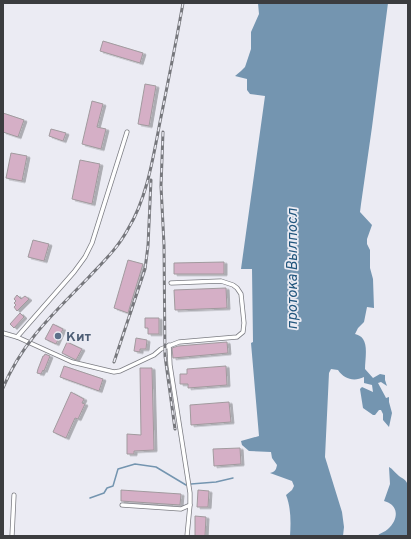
<svg xmlns="http://www.w3.org/2000/svg" width="411" height="539" viewBox="0 0 411 539" font-family="Overpass,sans-serif">
  <defs>
    <filter id="shadow"><feDropShadow dx="3" dy="1.5" stdDeviation="0" flood-color="#0004"/></filter>
  </defs>
  <rect width="100%" height="100%" fill="#ebebf3"/>
  <g fill="#7495b0">
    <path d="M258,3H388L372,127L361,204L360,212L372,225L367,239V244L370,250V268L373,279L374,308L367,307L364,322L358,328L355,334C358,335 361,336 363,339C368,346 365,360 365,369L373,378L380,374L385,375V380L387,386L381,382L378,383L385,396L386,398L389,397V402L392,413L389,427L383,420V414L381,410H379L375,415H373L363,408L360,389L362,387L373,392L372,385L364,383V377C354,382 344,379 338,370L331,369L329,373L325,457L342,512L344,527L343,536H290C291,523 291,507 286,495L292,490L294,486L292,481L270,473C275,472 276,470 277,465L272,458L271,452L249,451L242,445L241,441L259,436L251,343L253,342L252,269H241L265,96L250,94L247,90V79L235,76L241,71L245,67L251,49V32L259,14Z"/>
    <path d="M389,467C393,469 395,473 399,476C404,480 405,478 408,485V536H377C380,533 385,532 388,529C399,519 399,505 384,501L390,484Z"/>
  </g>
  <g fill="none" stroke-linecap="round" stroke-linejoin="round">
    <g stroke="#7495b0" stroke-width="1.5">
      <polyline points="191,484 216,482 233,478"/>
      <polyline points="90,498 104,493 107,488 113,486 118,469 135,464 156,467 186,485"/>
    </g>
  </g>
  <g fill="#d5afc6" stroke="#a19a9e" filter="url(#shadow)">
    <polygon points="103,41 143,53 140,63 100,51"/>
    <polygon points="145,84 156,86 149,126 138,124"/>
    <polygon points="92,101 103,104 97,127 106,129 101,149 82,144"/>
    <polygon points="3,113 24,120 18,137 3,132"/>
    <polygon points="51,129 66,133 63,141 49,136"/>
    <polygon points="11,153 27,156 22,181 6,178"/>
    <polygon points="80,160 100,164 92,204 72,199"/>
    <polygon points="33,240 49,244 44,261 28,257"/>
    <polygon points="128,260 143,264 128,313 114,308"/>
    <polygon points="224,262 224,274 174,274 174,263"/>
    <polygon points="226,288 227,308 175,310 174,290"/>
    <polygon points="17,295 21,299 25,296 29,299 17,311 14,307 16,305 14,303 16,301 14,299"/>
    <polygon points="20,313 24,317 14,328 10,324"/>
    <polygon points="145,318 159,318 159,334 148,334 148,328 145,328"/>
    <polygon points="53,324 63,329 56,344 45,339"/>
    <polygon points="136,338 147,340 146,349 140,349 140,352 134,351"/>
    <polygon points="67,342 82,349 76,360 62,353"/>
    <polygon points="227,342 228,353 173,358 172,348 178,346"/>
    <polygon points="45,354 50,356 44,371 43,370 41,374 37,373 38,369 43,356 44,356"/>
    <polygon points="64,366 103,379 99,391 60,377"/>
    <polygon points="226,366 227,385 188,388 188,384 180,384 180,374 187,374 187,369"/>
    <polygon points="140,368 152,368 154,450 134,451 134,454 127,454 127,434 141,435"/>
    <polygon points="71,392 84,399 82,403 85,404 78,419 75,418 66,438 53,432"/>
    <polygon points="229,402 231,422 191,425 190,405"/>
    <polygon points="240,448 241,464 214,466 213,449"/>
    <polygon points="121,490 181,494 180,505 121,501"/>
    <polygon points="198,490 209,491 208,507 197,507"/>
    <polygon points="195,516 206,517 205,536 195,536"/>
  </g>
  <g fill="none" stroke-linecap="round" stroke-linejoin="round">
    <g stroke="#7c7d83" stroke-width="5">
      <g id="service">
        <polyline points="3,333 17,337 74,272 85,257 92,243 127,132"/>
        <polyline points="17,337 72,362 114,372 120,371 154,355 161,349 179,342 237,337 243,332 244,323 241,294 237,288 233,285 221,281 171,283"/>
        <polyline points="122,505 181,509 190,505 190,493 170,365 169,345"/>
        <polyline points="12,536 14,495"/>
        <polyline points="187,536 190,505"/>
      </g>
    </g>
    <use href="#service" stroke="#fff" stroke-width="3.5"/>
    <g stroke="#76777c" stroke-width="3">
      <g id="rail">
        <polyline points="163,132 161,186 164,245 165,356 175,429"/>
        <polyline points="114,362 145,269 148,246 151,180"/>
        <path d="M3,388C22,342 54,313 88,278C102,263 118,248 128,229C147,198 153,158 160,122C168,82 176,43 183,3"/>
      </g>
    </g>
    <use href="#rail" stroke="#ebebf3" stroke-width="1.5" stroke-dasharray="4.5" stroke-linecap="butt"/>
  </g>
  <circle fill="#5c6f8a" stroke="#ebebf3" stroke-width="1.5" cx="58" cy="336" r="4"/>
  <g text-anchor="middle" stroke-width="3.5" stroke-linejoin="round" paint-order="stroke">
    <g font-size="14" font-weight="bold" fill="#4e5e75" stroke="#ebebf3" text-anchor="start">
      <text x="66" y="341">Кит</text>
    </g>
    <g font-size="15" font-style="italic" fill="#23577e" stroke="#ebebf3">
      <text transform="translate(292 269) rotate(-90)" y="5">протока Вылпосл</text>
    </g>
  </g>
  <rect width="411" height="539" fill="none" stroke="#3b3c3f" stroke-width="8"/>
</svg>
